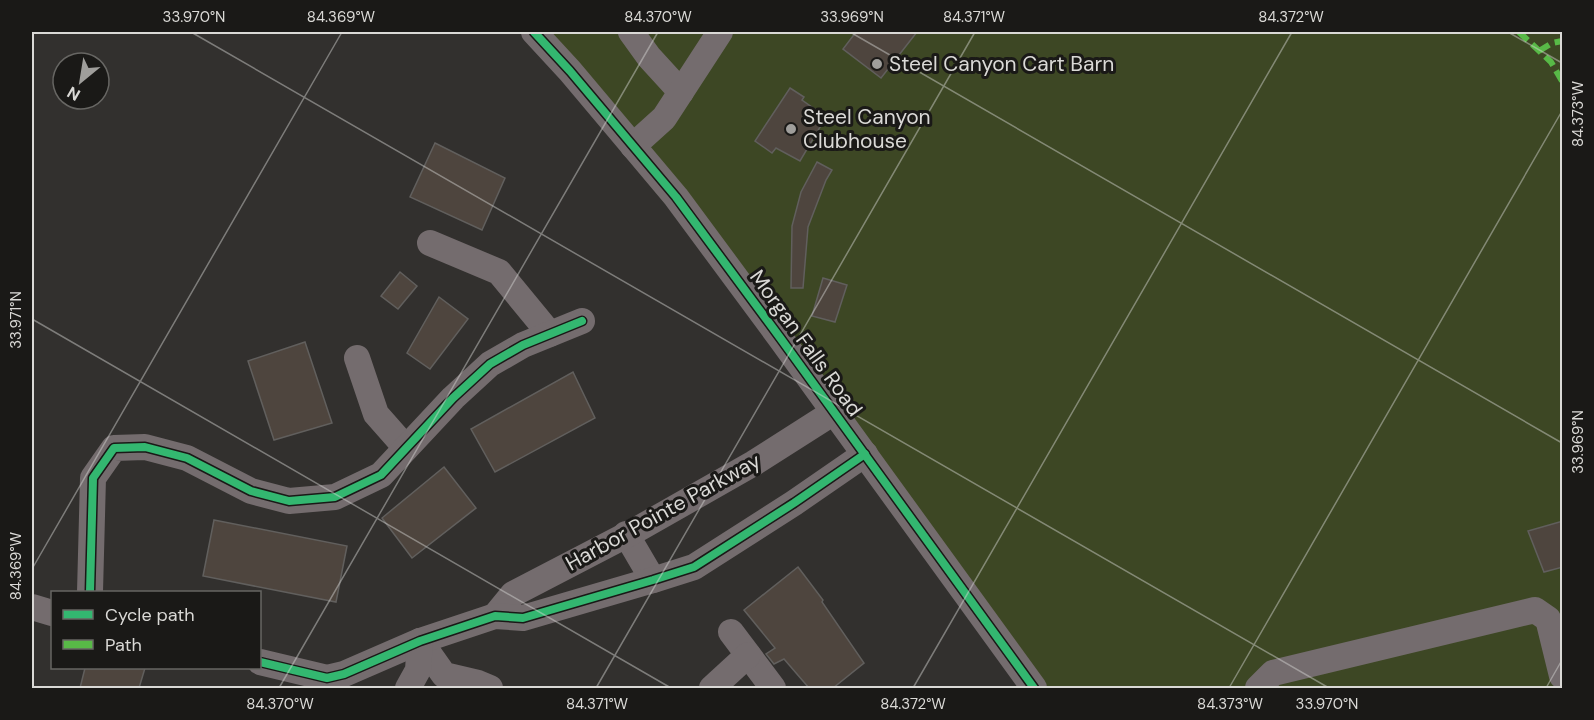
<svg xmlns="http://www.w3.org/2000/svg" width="1594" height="720" viewBox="0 0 1594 720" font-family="'DM Sans',sans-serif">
  <rect width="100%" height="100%" fill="#32302e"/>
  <polygon fill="#3d4724" points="522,32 1562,32 1562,688 1032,688 802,368"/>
  <g fill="#4e453e" stroke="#615f5d" stroke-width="1.5">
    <polygon points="856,32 917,32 881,78 843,49"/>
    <polygon points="790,88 804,97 802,100 826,117 800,161 776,148 772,153 755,141"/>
    <polygon points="435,143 505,178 482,230 410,197"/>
    <polygon points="817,162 832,170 826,180 808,227 803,288 791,288 792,226 801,192"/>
    <polygon points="400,272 417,286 398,309 381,296"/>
    <polygon points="823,278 847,285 835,322 812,316"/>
    <polygon points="439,297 468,319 430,369 407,353"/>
    <polygon points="305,342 332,423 274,440 248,361"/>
    <polygon points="573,372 595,418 495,472 471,429"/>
    <polygon points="444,467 476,508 412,558 382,518"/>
    <polygon points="214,520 347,546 336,602 203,576"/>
    <polygon points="1563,521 1563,567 1544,572 1528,531"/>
    <polygon points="798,567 823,600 822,602 864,663 833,688 809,688 784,659 774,664 766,654 775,648 744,610"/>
    <polygon points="85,668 145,668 139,688 80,688"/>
  </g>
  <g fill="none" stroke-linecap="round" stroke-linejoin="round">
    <g stroke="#746c6e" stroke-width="26">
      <polyline points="534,32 570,71 676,197 781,339 1034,688"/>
      <polyline points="631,32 649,57 681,92"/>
      <polyline points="633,146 664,118 720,32"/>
      <polyline points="430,243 499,272 550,334"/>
      <polyline points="357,358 376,414 406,448"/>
      <polyline points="626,534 653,580"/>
      <polyline points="90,592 93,478 114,448 145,447 187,458 251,491 289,501 335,497 381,475 453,398 490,364 523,345 582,321"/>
      <polyline points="32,607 52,613"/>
      <polyline points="495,616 513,594 638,529 754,463 834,412"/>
      <polyline points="731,632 773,688"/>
      <polyline points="420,641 444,675 478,683 490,688"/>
      <polyline points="260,662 327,678 344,674 420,641 495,616 523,618 653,580 694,567 794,503 865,454"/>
      <polyline points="408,688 418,670 420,641"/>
      <polyline points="712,688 748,655"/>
      <polyline points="1258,688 1273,673 1535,610 1548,619 1562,676"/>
    </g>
    <g stroke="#58b947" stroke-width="6" stroke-dasharray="12 6" stroke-linecap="butt">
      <polyline points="1519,32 1551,62 1562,81"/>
      <polyline points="1539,51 1552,43 1562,41"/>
    </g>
    <g stroke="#1a1917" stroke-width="11">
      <g id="cycleway">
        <polyline points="534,32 570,71 676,197 781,339 1034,688"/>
        <polyline points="90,592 93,478 114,448 145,447 187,458 251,491 289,501 335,497 381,475 453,398 490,364 523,345 582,321"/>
        <polyline points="260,662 327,678 344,674 420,641 495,616 523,618 653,580 694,567 794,503 865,454"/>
      </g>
    </g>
    <use href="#cycleway" stroke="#33b770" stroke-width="8"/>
  </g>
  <path fill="none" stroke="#dad9d6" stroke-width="1.5" stroke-opacity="0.45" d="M191,32L1329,688M850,32L1562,443M1508,32L1562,63M32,319L671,688M32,569L342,32M279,688L658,32M596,688L975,32M913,688L1292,32M1229,688L1562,111M1546,688L1562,660"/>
  <g fill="#9f9e9b" stroke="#1a1917" stroke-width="2">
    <circle cx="877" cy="64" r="6"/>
    <circle cx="791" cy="129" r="6"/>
  </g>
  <g text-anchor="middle" stroke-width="6" stroke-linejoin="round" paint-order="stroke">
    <g font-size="21" fill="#dad9d6" stroke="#1a1917" text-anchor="start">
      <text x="889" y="71">Steel Canyon Cart Barn</text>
      <text x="803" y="124">Steel Canyon<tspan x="803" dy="24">Clubhouse</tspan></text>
    </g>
    <g font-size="21" fill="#dad9d6" stroke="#1a1917">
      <text transform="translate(806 343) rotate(54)" y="7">Morgan Falls Road</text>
      <text transform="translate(663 512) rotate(-29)" y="7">Harbor Pointe Parkway</text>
    </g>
  </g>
  <rect width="1594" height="720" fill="none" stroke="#1a1917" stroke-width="66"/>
  <rect x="51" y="591" width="210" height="78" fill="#1a1917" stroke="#676663" stroke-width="1.5"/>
  <rect x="63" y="610" width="30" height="9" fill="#33b770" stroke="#676663" stroke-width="1.5"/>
  <text x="105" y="621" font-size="18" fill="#dad9d6">Cycle path</text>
  <rect x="63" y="640" width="30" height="9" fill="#58b947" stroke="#676663" stroke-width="1.5"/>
  <text x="105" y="651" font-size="18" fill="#dad9d6">Path</text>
  <g transform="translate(81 81) rotate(210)"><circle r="28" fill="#1a1917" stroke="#676663" stroke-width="1.5"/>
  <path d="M0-4.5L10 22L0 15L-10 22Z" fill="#9f9e9b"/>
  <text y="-9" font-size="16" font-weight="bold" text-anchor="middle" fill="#dad9d6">N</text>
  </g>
  <rect x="33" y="33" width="1528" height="654" fill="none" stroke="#dad9d6" stroke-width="2"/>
  <g font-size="15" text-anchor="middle" fill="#dad9d6">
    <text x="194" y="22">33.970°N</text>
    <text x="341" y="22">84.369°W</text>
    <text x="658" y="22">84.370°W</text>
    <text x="852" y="22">33.969°N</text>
    <text x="974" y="22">84.371°W</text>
    <text x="1291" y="22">84.372°W</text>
    <text transform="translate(1578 114) rotate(-90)" y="5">84.373°W</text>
    <text transform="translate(16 320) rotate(-90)" y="5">33.971°N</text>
    <text transform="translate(1578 442) rotate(-90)" y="5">33.969°N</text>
    <text transform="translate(16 566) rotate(-90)" y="5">84.369°W</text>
    <text x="280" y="709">84.370°W</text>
    <text x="597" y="709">84.371°W</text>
    <text x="913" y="709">84.372°W</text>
    <text x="1230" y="709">84.373°W</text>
    <text x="1327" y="709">33.970°N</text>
  </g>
</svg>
